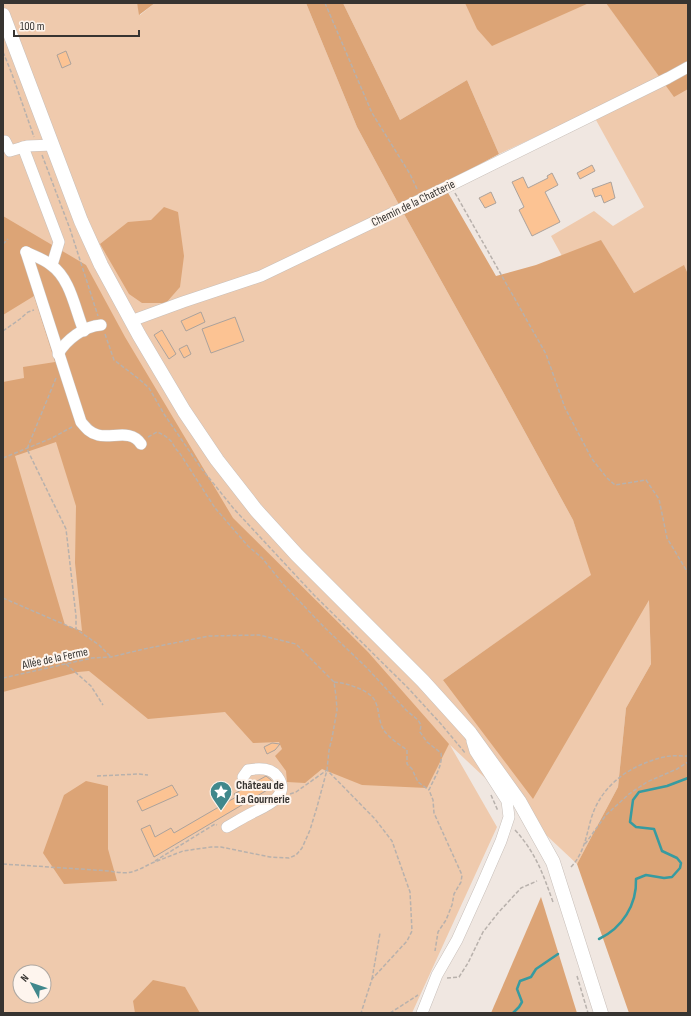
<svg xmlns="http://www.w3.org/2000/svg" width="691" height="1016" viewBox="0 0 691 1016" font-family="'Sofia Sans Condensed',sans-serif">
  <rect width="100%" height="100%" fill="#f0e7e1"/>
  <g fill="#efcaad" fill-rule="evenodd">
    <path d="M3,3H137L140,15L155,3H306L357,127L404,214L502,390L573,520L592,575L443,680L649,599L651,664L626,708L618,787L577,864L450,745L497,827L412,1013H3ZM20,972H44V996H20Z"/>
    <polygon points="343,3 688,3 688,274 684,266 634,293 601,241 562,256 551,236 594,211 613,226 644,207 591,111 499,154 467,80 400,120"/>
  </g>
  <g fill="#dca476" fill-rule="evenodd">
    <polygon points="137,3 155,3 139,15"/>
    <polygon points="306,3 343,3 400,120 467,80 499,154 443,184 496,276 536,265 601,240 634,293 684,265 688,274 688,1013 629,1013 577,864 618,787 626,708 651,664 649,600 533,799 443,680 591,575 573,520 502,390 404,214 357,127"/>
    <polygon points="465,3 589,3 492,46 477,29"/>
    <polygon points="606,3 688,3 688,89 674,97"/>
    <polygon points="164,207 178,212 184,256 180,287 166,303 142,303 129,294 100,244 128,222 151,220"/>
    <path d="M3,216L86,265L125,337L233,518L368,652L449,744L427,788L362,785L322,769L305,783L287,782L286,771L275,756L282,749L279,742L253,743L225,712L148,719L89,671L78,672L3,692V382L24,378L23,367L55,362L34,296L3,315ZM56,442L76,506L75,563L82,631L65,625L15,456Z"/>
    <polygon points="86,781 108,786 108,849 117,881 64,884 43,853 64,795"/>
    <polygon points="541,897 577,1013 491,1013"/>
    <polygon points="153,980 185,987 200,1013 135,1013 133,1001"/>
  </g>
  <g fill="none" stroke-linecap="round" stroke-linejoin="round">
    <g stroke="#379ba0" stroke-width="2.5">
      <path d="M599,939C622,928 637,905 636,879L646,875L664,878L672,877L680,868L681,863L677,858L662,851L654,829L636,827L630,822L633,800L639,792L667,786L688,778"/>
      <polyline points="513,1013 519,1007 522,1002 517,989 520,981 531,977 536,969 558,954"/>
    </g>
  </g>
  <g fill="#fcc393" stroke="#aba29c">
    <polygon points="66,51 71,64 62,68 57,55"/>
    <polygon points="592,165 595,171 580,179 577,173"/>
    <polygon points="552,173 558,185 545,192 560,222 532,236 519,210 524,207 512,182 523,177 528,188 548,178 547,176"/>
    <polygon points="611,182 615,198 604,203 601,195 595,197 592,189"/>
    <polygon points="491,192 496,203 485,208 479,198"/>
    <polygon points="201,312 205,322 186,331 181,321"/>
    <polygon points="235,317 244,341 211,353 202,329"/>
    <polygon points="162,330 176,354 169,359 154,335"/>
    <polygon points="187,345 191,354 184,358 179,349"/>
    <polygon points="272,743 280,744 275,750 267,754 264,747"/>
    <polygon points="266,776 271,780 274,786 154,857 141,829 150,825 155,837 171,828 174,833 236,797 234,794"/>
    <polygon points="172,785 178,795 142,811 137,801"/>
  </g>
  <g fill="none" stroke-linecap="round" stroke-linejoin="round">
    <g stroke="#c8bfb9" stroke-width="12">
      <g id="minor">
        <polyline points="5,141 10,151 27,146 53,145"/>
        <polyline points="23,147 59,242 52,265"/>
        <path d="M26,252L81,422C86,428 90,433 98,435C111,439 131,428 141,444"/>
        <path d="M26,252C34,256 44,259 51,265C71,279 75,310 84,331"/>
        <polyline points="131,321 183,302 261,276 451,185 668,78 688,67"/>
        <path d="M58,354C66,340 84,326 101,325"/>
        <path d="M227,827C236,822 244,817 252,813C266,806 292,796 277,776C270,767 258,768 248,770L243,777"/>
        <polyline points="422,1013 437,975 457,940 481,887 501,841 509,817 507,801 475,751 472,741"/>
      </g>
    </g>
    <g stroke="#c8bfb9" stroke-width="15">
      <polyline id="major" points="3,15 81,221 101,265 139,335 184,411 217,460 256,510 297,555 423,681 470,733 519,801 553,862 601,1013"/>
    </g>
    <g stroke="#b8b1ac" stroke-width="1.5" stroke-dasharray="4 2" stroke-linecap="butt">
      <polyline points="325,3 372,113 410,174 418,191"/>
      <polyline points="3,52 12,74 34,137"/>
      <polyline points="42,155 70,229 98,316"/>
      <polyline points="455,193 546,354 565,408 592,459 607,478 615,485 646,480 659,499 667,538 688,573"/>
      <polyline points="3,244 8,239"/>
      <polyline points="3,331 20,319 28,312 34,310"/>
      <polyline points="105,334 114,360 139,379 149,388 164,414 201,468 234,509 314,595 408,688 441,724 466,754"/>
      <polyline points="56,378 27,449 66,529 76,616 76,629 99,645 111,657"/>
      <path d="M148,437L157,432C162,434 167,437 171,441C174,445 175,449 179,452L215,508L248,546L262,558L284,585L324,627L366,667L406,710L418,720L421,725L420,732L427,742L441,753C443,766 434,778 429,790L433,800L434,813L462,875L461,882L454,894L452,905L446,920L438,932L435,951"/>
      <polyline points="3,458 52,438 72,427"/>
      <polyline points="3,598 75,629"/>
      <polyline points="66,664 91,686 103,705"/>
      <polyline points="3,678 92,658 111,657 144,649 209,636 259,635 296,644 334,682 336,696 337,710 332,738 329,750 327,770 317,807 310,830 302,848 296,855 289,858 270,857 221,847 211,847 183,851 152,863"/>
      <path d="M334,682C346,683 372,690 376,703C380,713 378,724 386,733C392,740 400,745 407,750V764L412,769L418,782L429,790"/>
      <polyline points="97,776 139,774 148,775"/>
      <polyline points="290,794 296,792 327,770 375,819 392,841 410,892 412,931 407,941 372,979 361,1013"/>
      <polyline points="491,795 498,811"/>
      <path d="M515,830C536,853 543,874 553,902"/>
      <polyline points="585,844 606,815 629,794 647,782 677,769 688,762"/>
      <polyline points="155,861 215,824 217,825"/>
      <path d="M3,864L110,871C130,875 134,872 152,863"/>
      <path d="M571,867C584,853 586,837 591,819C601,785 630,765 664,757C671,755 680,756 688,756"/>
      <polyline points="577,976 588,1013"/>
      <polyline points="447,978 459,977 468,963 483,932 498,913 521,888 537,881"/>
      <polyline points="372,979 380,933"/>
      <polyline points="390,1013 418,995"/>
    </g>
    <use href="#minor" stroke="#fff" stroke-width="11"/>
    <use href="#major" stroke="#fff" stroke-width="14"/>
  </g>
  <defs>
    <g id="sight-pin" transform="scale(1.15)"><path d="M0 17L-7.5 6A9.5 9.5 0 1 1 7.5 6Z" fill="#40888c" stroke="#fef5ee"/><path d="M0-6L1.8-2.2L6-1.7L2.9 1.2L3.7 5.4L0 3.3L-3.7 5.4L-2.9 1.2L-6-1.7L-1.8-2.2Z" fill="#fff"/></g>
  </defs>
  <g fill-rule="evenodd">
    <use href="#sight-pin" x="221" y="792"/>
  </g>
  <g text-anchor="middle" stroke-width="4" stroke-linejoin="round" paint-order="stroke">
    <g font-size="12" fill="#373431" stroke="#fef5ee">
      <text transform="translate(413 203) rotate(-26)" y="4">Chemin de la Chatterie</text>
      <text transform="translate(55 658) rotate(-12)" y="4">Allée de la Ferme</text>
    </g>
    <g font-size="12" font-weight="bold" fill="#373431" stroke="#fef5ee" text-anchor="start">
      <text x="236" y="789">Château de<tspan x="236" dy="14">La Gournerie</tspan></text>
    </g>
  </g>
  <rect width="691" height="1016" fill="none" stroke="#373431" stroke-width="8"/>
  <g transform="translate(32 984) rotate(310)"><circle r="19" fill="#fef5ee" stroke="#aea8a2"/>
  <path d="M0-3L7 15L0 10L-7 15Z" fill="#40888c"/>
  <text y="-6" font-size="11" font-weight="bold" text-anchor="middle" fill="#373431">N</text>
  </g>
  <path d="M14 30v6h125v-6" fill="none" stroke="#373431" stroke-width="2"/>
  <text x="20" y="30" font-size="12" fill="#373431" stroke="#fef5ee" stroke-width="3" paint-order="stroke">100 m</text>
</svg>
